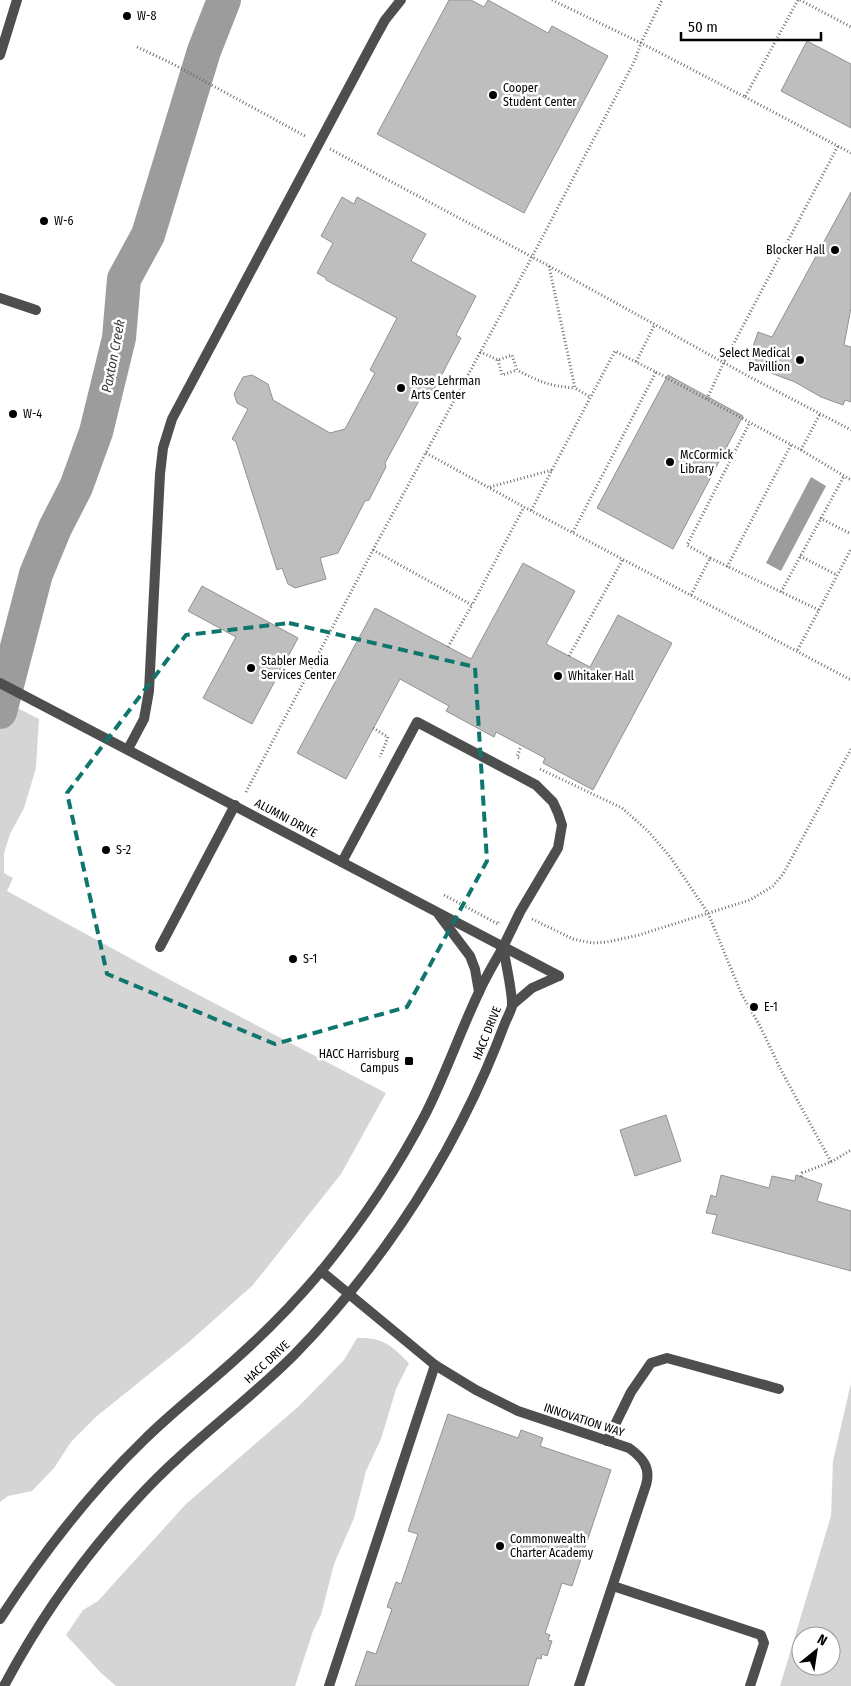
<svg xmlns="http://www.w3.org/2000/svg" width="851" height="1686" viewBox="0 0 851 1686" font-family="'Fira Sans Condensed',sans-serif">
  <rect width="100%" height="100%" fill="#fff"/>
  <g fill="#d5d5d5" fill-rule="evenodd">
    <polygon points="0,699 39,719 36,768 24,808 10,834 4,853 4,873 13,878 7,891 172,981 386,1093 341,1174 253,1285 189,1342 97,1416 71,1442 54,1468 32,1491 8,1496 0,1502"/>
    <path d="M357,1338C383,1337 391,1345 409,1363L396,1389L381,1439L366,1471L354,1518L334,1564L321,1615L313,1631L295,1686H116L101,1673L66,1635L83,1610L98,1601L186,1504L299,1406L344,1360Z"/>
    <path d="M851,1383V1686H780L831,1516L833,1461ZM801,1636H831V1666H801Z"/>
  </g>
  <polygon fill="#9c9c9c" points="811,477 826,486 781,571 766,563"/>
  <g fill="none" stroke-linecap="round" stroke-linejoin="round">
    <polyline stroke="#9c9c9c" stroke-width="34" points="0,712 36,574 55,528 76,487 96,432 119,338 124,279 148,235 204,51 224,0"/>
  </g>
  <g fill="#bebebe" stroke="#929292">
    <polygon points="449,0 471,0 484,7 488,0 548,33 552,26 608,56 524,213 377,134"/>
    <polygon points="807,41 851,64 851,128 781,91"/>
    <polygon points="851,192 851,308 844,345 851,347 851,402 845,400 843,405 821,397 795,382 747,364 758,332 772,337"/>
    <polygon points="342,197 354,204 357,197 426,234 411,261 476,296 456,335 461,338 428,401 421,397 385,463 386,467 369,500 365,501 338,553 320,558 326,579 295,588 288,584 282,568 277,570 236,442 232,439 248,409 237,403 234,394 243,377 252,375 268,384 273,400 330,433 345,429 375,373 370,370 397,318 326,280 326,278 317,273 333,243 321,236"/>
    <polygon points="668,375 743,416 673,549 597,508"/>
    <polygon points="523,563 575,591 546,644 590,667 618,615 672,643 593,790 543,763 545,758 496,732 494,737 446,711 449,706 400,679 346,779 297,753 375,608 471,659"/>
    <polygon points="202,586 298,638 252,724 203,698 236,637 188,611"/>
    <polygon points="666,1115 681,1161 635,1176 620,1130"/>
    <polygon points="721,1175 769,1188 772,1176 795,1181 796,1175 822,1184 817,1201 851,1211 851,1271 712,1233 717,1215 706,1213 711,1195 716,1197"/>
    <polygon points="448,1414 518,1438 521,1430 543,1438 540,1446 611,1470 572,1586 562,1583 545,1633 550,1635 548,1640 552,1641 547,1656 542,1654 541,1659 537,1658 528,1686 355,1686 367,1651 376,1654 392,1609 387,1607 396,1582 401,1584 403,1578 418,1534 408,1531"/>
  </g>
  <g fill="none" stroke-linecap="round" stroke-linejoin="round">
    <g stroke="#707070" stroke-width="3" stroke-dasharray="1 2.5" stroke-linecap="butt">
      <polyline points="552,0 641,43 745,97 798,0"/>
      <polyline points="800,0 851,27"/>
      <polyline points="137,47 171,63 307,137"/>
      <polyline points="745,97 851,153"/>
      <polyline points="330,149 549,266 748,376 851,430"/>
      <polyline points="549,266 575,388 590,397"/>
      <path d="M480,352L498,360L512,355L517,370C540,382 549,386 575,388"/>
      <polyline points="498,360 502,375 517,370"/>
      <polyline points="656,372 801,450 851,480"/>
      <polyline points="707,399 724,362 838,146"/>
      <polyline points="801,450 820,414"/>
      <polyline points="426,453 524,507 851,680"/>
      <polyline points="552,470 615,351 636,362"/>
      <polyline points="490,487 552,470 531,511"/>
      <polyline points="820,518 851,534"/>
      <polyline points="573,532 656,372 636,362 655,324"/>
      <polyline points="373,550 472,605 524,507"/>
      <polyline points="800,556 837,575"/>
      <polyline points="710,558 687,545 750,422"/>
      <polyline points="727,567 791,445"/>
      <polyline points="781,592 844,476"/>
      <polyline points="691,595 710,558 819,610 797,651"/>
      <polyline points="819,610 851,549"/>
      <polyline points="448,647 472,605"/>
      <polyline points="569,656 623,559"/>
      <polyline points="373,728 388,737 380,757"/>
      <polyline points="519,758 517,757 521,746"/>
      <polyline points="540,769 622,808 648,831 671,858 708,913 742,995 760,1026 781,1070 831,1162 802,1173 801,1177"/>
      <polyline points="246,792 373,550 532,257 635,60 641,43 662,0"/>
      <polyline points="444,895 498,924 499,922"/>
      <polyline points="532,919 573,939 592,943 607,942 639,935 750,900 773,886 783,874 851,749"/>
      <polyline points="831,1162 851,1150"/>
    </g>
    <g stroke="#4e4e4e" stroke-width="10">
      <polyline points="0,55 17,0"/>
      <polyline points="0,298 36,310"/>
      <polyline points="128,749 144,719 149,691 160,474 163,448 172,419 374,40 385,20 401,0"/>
      <polyline points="342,862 417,722 536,785 553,802 558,813 562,825 558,848 520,912 503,947"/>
      <polyline points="160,947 235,805"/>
      <path d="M321,1271L435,1365L476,1390L518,1411L629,1448C643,1458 651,1468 646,1485L579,1686"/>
      <polyline points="607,1441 631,1392 651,1363 667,1358 779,1389"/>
      <polyline points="613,1586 761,1635 764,1643 750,1686"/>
      <polyline points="329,1686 435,1365"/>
    </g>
    <g stroke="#4e4e4e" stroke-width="10">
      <polyline points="0,683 559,976"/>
      <polyline points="439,915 470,956 475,969 479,992"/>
      <polyline points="512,1005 532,988 559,976"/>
      <path d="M0,1619C42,1554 88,1494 144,1440C174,1410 209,1384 240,1355C269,1329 297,1300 323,1269C362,1221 397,1169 426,1113C446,1073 460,1032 479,992C486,976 495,962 503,947"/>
      <path d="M4,1686C40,1618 85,1555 137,1499C185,1446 244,1405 294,1355C375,1272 439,1177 486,1070C493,1054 499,1039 505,1023C507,1018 511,1011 512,1006C513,995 505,959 503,947"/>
    </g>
  </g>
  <path fill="none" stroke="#0f766e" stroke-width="4" stroke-dasharray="10 6" stroke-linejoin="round" d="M289,623L475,667L487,861L407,1007L275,1044L107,974L67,793L186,635Z"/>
  <g fill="#000" stroke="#fff" stroke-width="2">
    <circle cx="127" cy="16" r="5"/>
    <circle cx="493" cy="95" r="5"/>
    <circle cx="44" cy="221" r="5"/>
    <circle cx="835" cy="250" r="5"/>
    <circle cx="800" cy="360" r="5"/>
    <circle cx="401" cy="388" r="5"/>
    <circle cx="13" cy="414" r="5"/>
    <circle cx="670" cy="462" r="5"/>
    <circle cx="251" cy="668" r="5"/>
    <circle cx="558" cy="676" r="5"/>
    <circle cx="106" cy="850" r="5"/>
    <circle cx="293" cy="959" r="5"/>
    <circle cx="754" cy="1007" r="5"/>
    <rect x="404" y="1056" width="10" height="10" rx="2.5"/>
    <circle cx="500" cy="1546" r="5"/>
  </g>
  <g text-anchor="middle" stroke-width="5" stroke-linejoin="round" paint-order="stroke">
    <g font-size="12" fill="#000" stroke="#fff" text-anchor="start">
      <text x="137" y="20">W-8</text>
      <text x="503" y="92">Cooper<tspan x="503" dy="14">Student Center</tspan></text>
      <text x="54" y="225">W-6</text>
      <text x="825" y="254" text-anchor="end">Blocker Hall</text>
      <text x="790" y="357" text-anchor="end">Select Medical<tspan x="790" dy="14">Pavillion</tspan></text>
      <text x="411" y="385">Rose Lehrman<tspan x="411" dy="14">Arts Center</tspan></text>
      <text x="23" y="418">W-4</text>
      <text x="680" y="459">McCormick<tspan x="680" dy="14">Library</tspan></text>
      <text x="261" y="665">Stabler Media<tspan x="261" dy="14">Services Center</tspan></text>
      <text x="568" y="680">Whitaker Hall</text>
      <text x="116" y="854">S-2</text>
      <text x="303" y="963">S-1</text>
      <text x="764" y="1011">E-1</text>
      <text x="399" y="1058" text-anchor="end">HACC Harrisburg<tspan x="399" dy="14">Campus</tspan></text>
      <text x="510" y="1543">Commonwealth<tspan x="510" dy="14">Charter Academy</tspan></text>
    </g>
    <g font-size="12" fill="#000" stroke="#fff">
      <text transform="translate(286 818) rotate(28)" y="4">ALUMNI DRIVE</text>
      <text transform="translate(487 1033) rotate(-68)" y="4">HACC DRIVE</text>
      <text transform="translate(267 1362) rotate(-43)" y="4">HACC DRIVE</text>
      <text transform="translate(584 1420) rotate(18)" y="4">INNOVATION WAY</text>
    </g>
    <g font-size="14" font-style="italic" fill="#3d3d3d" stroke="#fff">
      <text transform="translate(113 356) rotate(-79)" y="5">Paxton Creek</text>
    </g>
  </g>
  <g transform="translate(816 1651) rotate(30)"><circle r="24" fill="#ffffff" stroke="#999999"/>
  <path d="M0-4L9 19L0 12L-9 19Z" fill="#000000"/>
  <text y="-8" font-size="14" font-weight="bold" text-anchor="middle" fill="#000000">N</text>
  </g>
  <path d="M681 32v8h140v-8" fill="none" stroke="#000000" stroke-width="2.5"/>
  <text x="688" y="32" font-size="15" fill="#000000" stroke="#ffffff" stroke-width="4" paint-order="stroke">50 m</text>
</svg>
